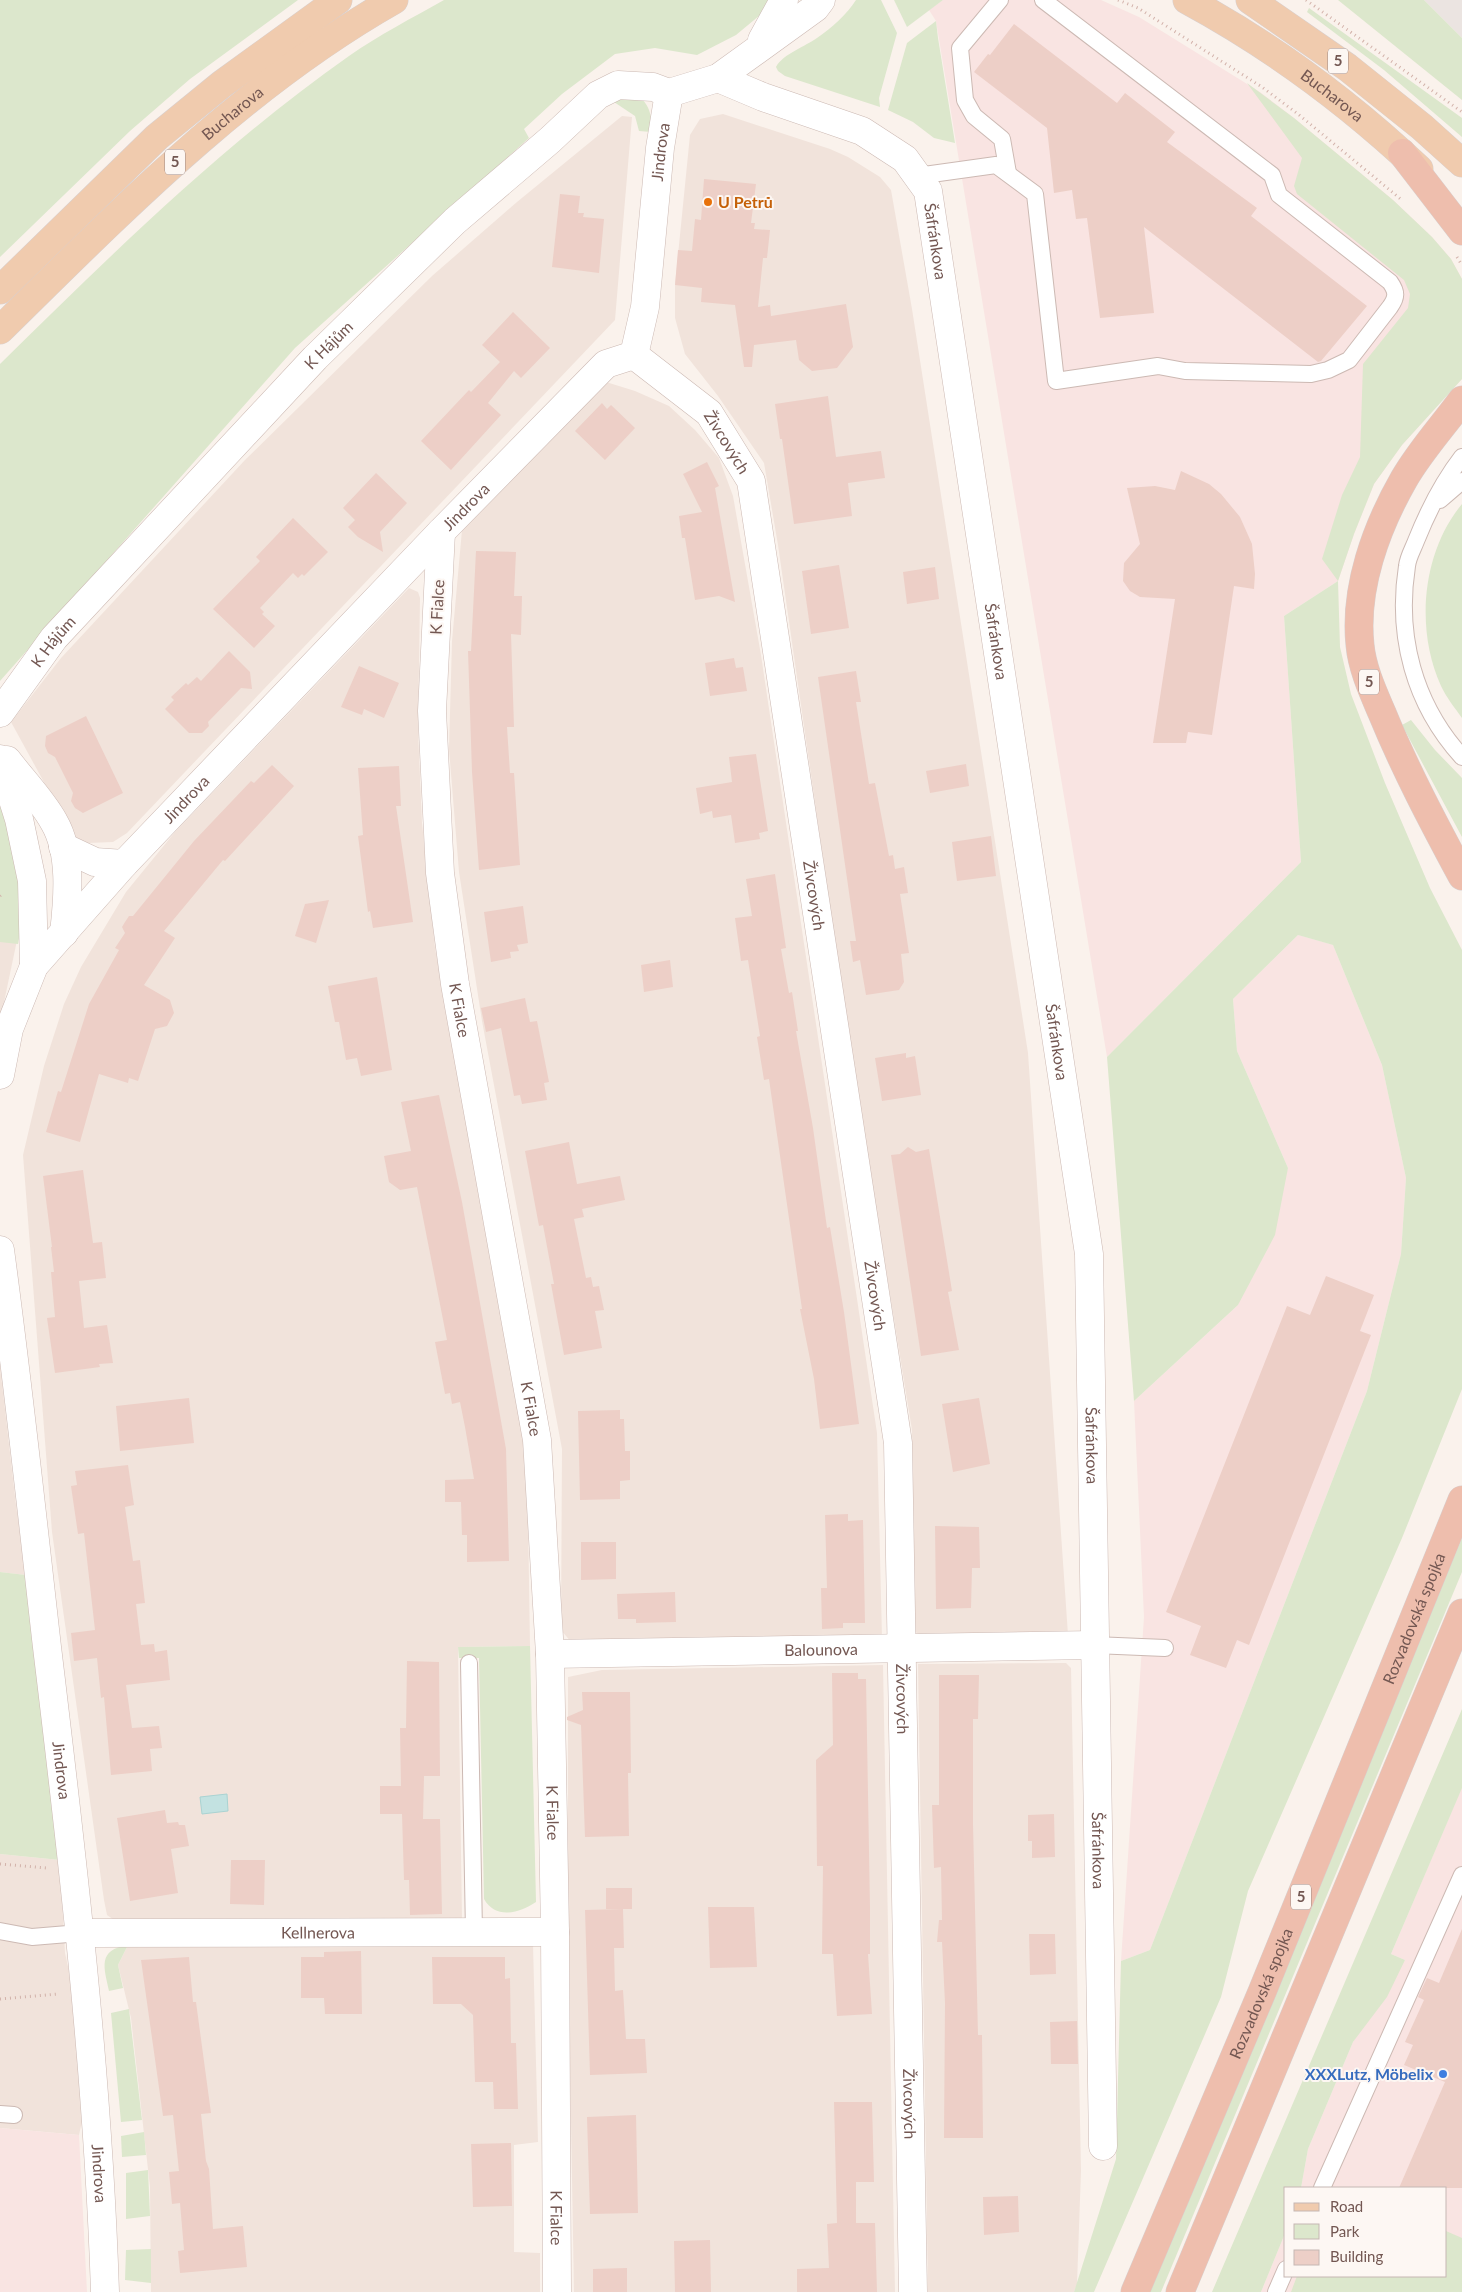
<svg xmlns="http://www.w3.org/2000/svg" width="1462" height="2292" viewBox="0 0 1462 2292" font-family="Lato,sans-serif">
  <rect width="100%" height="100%" fill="#faf2ec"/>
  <g fill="#f1e3db">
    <polygon points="723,114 830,149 848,157 880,177 891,190 912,309 1028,1053 1068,1635 926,1637 915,1632 912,1430 852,1060 778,545 764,463 718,396 685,354 675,318 675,285 690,135 700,119"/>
    <polygon points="622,116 632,117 615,320 127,833 113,842 88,843 74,837 11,722 61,658 245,460 432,276 517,202"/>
    <polygon points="606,382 635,391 669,406 695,430 719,458 733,496 761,655 877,1433 882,1638 572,1643 561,1630 562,1449 482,1021 459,872 449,749 452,641 462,530"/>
    <polygon points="409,588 418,592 420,598 418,731 422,823 435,948 527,1453 530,1646 458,1647 462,1920 114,1920 107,1915 104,1900 52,1532 23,1155 44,1066 64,1004 81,967 126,892 175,832"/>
    <polygon points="0,788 27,893 0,1021"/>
    <polygon points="0,1366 16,1505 26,1575 0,1572"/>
    <polygon points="1066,1663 1071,1668 1081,2171 1077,2284 1074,2292 928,2292 918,1664"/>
    <polygon points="883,1665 895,2292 574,2292 568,1951 568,1677 602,1670"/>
    <polygon points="0,1854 60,1860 65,1953 78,2012 88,2093 79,2135 0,2128"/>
    <polygon points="533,1944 538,2142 514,2145 514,2252 540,2253 540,2292 151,2292 150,2187 131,2018 118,1965 128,1945"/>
  </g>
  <g fill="#f9e4e2">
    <polygon points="943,0 1101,0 1139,17 1260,92 1294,118 1393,200 1432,237 1451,259 1462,279 1462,379 1402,445 1374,484 1354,534 1338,581 1284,616 1301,862 1107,1057 936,21 929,10"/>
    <polygon points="1298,935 1333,945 1382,1065 1406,1178 1401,1254 1367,1391 1150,1950 1121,1961 1144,1617 1134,1401 1238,1305 1288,1168 1237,1051 1233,999"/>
    <polygon points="1462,1787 1462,2292 1261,2292 1286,2231 1286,2276 1446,2276 1446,2188 1301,2188 1308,2149 1353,2042 1405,1960 1391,1954"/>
    <polygon points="0,2128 79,2135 87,2292 0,2292"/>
  </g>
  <polygon fill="#ebe4e1" points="1424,0 1462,0 1462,38"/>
  <g fill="#dce7cc">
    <polygon points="0,0 298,0 190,79 130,131 0,257"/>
    <path d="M444,0H771L766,10L736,35L697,55L655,48L615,54L562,94L524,129L529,138L295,348L0,681V364C111,255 221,146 349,56C379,35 412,18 444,0Z"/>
    <path d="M856,0H881L897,33L879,98L880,107L785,76L778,71L776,67C783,54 806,46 817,38C832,28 847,14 856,0Z"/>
    <polygon points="894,0 943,0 907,27"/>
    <polygon points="1338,0 1424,0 1462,38 1462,100"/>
    <polygon points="1309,8 1462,118 1462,137 1384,70 1307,12"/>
    <polygon points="936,21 938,38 955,143 934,138 913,122 888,110 907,43"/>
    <polygon points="1247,83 1294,118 1393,200 1432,237 1451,259 1462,279 1462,379 1402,445 1374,484 1354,534 1338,581 1340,647 1351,694 1385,783 1430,888 1462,950 1462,1389 1402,1538 1248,1891 1221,1997 1094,2292 1074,2292 1116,2159 1121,1961 1150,1950 1367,1391 1401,1254 1406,1178 1382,1065 1333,945 1298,935 1233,999 1237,1051 1288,1168 1275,1235 1238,1305 1134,1401 1107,1057 1301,862 1284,616 1338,581 1322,559 1342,495 1360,457 1363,364 1408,308 1410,294 1404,280 1297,194 1294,186 1302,158"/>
    <path d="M616,97L641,98C651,108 652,118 651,132L639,131L635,116L611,100Z"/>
    <path d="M1462,504V718C1455,708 1446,697 1441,686C1415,629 1422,552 1462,504Z"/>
    <polygon points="1411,720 1435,750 1462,778 1462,837 1402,725"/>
    <polygon points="0,793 27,893 18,944 0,942"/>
    <polygon points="1462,1538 1462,1572 1161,2292 1147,2292"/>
    <polygon points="0,1572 26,1575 60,1860 0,1854"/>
    <path d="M530,1646L536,1902C519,1913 496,1920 484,1899L479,1658H459L458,1647Z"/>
    <polygon points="1462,1709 1462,1788 1391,1954 1405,1960 1387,1997 1353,2042 1308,2149 1301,2188 1286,2188 1286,2231 1261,2292 1212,2292"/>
    <path d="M128,1945L118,1965L123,1988L109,1991C104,1967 97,1950 128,1945Z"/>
    <polygon points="129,2009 142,2120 121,2122 111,2013"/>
    <polygon points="144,2132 146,2155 122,2157 121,2136"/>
    <polygon points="148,2170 150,2216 126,2219 126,2173"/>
    <polygon points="1446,2231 1462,2238 1462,2292 1291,2292 1297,2276 1446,2276"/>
    <polygon points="151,2249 151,2283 125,2280 126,2250"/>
  </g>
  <polygon fill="#c3e2e1" stroke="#aad3d2" points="227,1794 228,1811 202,1814 200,1797"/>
  <g fill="#edcfc7">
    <polygon points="1014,24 1117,103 1125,93 1175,132 1167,142 1257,208 1251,216 1367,306 1321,361 1318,362 1144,227 1154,313 1100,318 1087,218 1076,219 1072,190 1054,193 1047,128 974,72 988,54 990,55"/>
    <polygon points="704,179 756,184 751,223 755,223 754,229 770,230 767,258 763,258 758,307 770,305 771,316 846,304 853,347 837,368 812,371 799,360 796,340 754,345 752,367 744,367 735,305 701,302 702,288 675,285 678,250 692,251 695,219 701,220"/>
    <polygon points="560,194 580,196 578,213 584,213 583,217 604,219 599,273 552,267"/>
    <polygon points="513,312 550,348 521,378 514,371 488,403 501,415 451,470 421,441 469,390 471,392 500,362 482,345"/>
    <polygon points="828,396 836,457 881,451 885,478 848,483 852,516 794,524 782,439 780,439 775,404"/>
    <polygon points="602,403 607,409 611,405 635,428 605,460 575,431"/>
    <polygon points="707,462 719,486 715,488 735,602 719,596 695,600 685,538 682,538 679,516 702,512 683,474"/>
    <polygon points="1181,471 1209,484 1221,494 1240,517 1252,544 1255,574 1254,589 1234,586 1212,735 1188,732 1186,743 1153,743 1175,599 1140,597 1130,591 1123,581 1124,563 1140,544 1127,488 1155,486 1175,490"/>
    <polygon points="376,473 407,503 380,532 383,552 358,537 348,527 355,520 343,508"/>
    <polygon points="293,518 328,552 304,576 302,574 298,578 293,573 260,608 264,612 262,614 275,626 254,648 213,609 260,561 256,557"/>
    <polygon points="476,551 516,552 514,596 522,596 521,635 511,634 514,727 507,727 510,773 514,773 520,865 479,870 472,772 468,651 471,651"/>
    <polygon points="839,565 849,628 811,634 802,571"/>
    <polygon points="935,567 939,599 907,604 903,572"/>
    <polygon points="229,651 250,672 252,689 241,688 208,722 209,726 202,733 189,733 165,709 174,700 171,697 186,683 188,685 197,677 201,681"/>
    <polygon points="734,658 736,668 743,667 747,691 710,696 705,663"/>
    <polygon points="359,666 399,683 384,718 364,709 362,715 341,707"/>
    <polygon points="856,671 861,702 856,702 869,784 875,783 889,856 893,855 895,869 904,867 908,893 900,894 909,953 901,954 904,982 899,990 866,995 860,960 853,962 850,941 856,941 818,677"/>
    <polygon points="86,716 123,793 83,813 75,808 71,801 73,793 55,757 48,753 45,746 46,736"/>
    <polygon points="756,754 768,831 759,833 760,839 735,843 731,815 713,818 712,811 700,814 696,788 732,782 729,757"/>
    <polygon points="966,764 969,786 930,793 926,771"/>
    <polygon points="272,765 294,786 225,861 223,860 164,931 175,938 144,985 170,1000 174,1013 167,1026 155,1029 138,1081 129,1078 128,1083 99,1074 80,1142 46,1132 58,1091 61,1092 89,1004 119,950 115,948 125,933 122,927 125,922 129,916 133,916 194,841 251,781 254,783"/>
    <polygon points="399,766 401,806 396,806 413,922 373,928 370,911 368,912 358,836 363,835 358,768"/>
    <polygon points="991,836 996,876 957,881 952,842"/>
    <polygon points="775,874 786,948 781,949 789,993 792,992 798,1031 796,1031 813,1128 827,1228 830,1227 844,1312 859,1424 820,1429 814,1379 800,1309 802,1309 769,1079 764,1080 757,1037 760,1036 748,960 741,961 735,918 752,916 746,879"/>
    <polygon points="329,900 316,943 295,936 305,904"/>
    <polygon points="523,906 528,943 517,945 519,951 510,952 511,958 491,962 484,912"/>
    <polygon points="670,960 673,987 644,992 641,965"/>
    <polygon points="377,977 392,1070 361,1076 357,1058 346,1060 339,1022 335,1022 328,986"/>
    <polygon points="525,998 530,1022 537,1021 549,1082 544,1083 547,1100 522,1104 520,1095 514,1096 501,1028 486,1032 481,1008"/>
    <polygon points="906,1053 906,1058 915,1056 921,1095 882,1101 875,1058"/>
    <polygon points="439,1095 462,1202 506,1449 509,1561 467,1562 467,1535 462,1535 461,1502 445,1502 445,1480 474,1479 465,1427 460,1402 452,1404 450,1393 445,1394 435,1342 447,1340 417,1187 400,1190 389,1182 384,1156 411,1151 401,1102"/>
    <polygon points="569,1142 577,1184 620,1176 625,1200 582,1209 584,1217 574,1219 586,1278 591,1277 593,1287 599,1286 604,1310 595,1311 602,1348 564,1355 551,1284 554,1284 543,1225 539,1226 525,1151"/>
    <polygon points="908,1147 916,1152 929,1149 952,1291 948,1292 959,1350 921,1356 891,1155 900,1154"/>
    <polygon points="83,1170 93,1243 102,1242 106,1278 79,1281 84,1328 107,1325 113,1363 99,1364 100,1367 55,1373 47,1318 55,1317 51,1272 54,1272 51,1247 52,1247 43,1176"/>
    <polygon points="1326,1276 1374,1295 1360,1331 1371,1335 1249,1645 1237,1640 1226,1668 1190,1655 1201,1626 1166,1612 1287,1306 1310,1315"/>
    <polygon points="189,1398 194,1443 120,1451 116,1406"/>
    <polygon points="979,1398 990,1464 953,1472 942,1404"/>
    <polygon points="620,1410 620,1419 624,1419 625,1451 630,1451 630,1480 620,1481 620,1499 580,1500 578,1411"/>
    <polygon points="128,1465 134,1505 125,1507 133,1561 140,1560 145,1603 136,1604 141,1645 154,1644 155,1652 167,1650 170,1680 126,1685 132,1728 159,1726 162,1748 150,1749 152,1771 111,1775 104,1697 101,1698 97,1658 74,1661 71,1633 95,1630 84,1533 78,1534 71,1486 77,1485 75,1471"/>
    <polygon points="848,1514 848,1521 863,1520 865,1623 843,1623 843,1628 822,1629 821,1588 827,1588 825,1515"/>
    <polygon points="935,1526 979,1527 980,1568 972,1568 971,1608 936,1609"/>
    <polygon points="581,1542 616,1542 616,1579 581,1580"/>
    <polygon points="675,1592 676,1622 636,1623 636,1619 618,1619 617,1594"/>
    <polygon points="407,1661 439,1662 440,1776 424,1776 423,1819 440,1819 442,1914 410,1915 409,1880 404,1880 402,1814 380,1814 380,1786 401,1786 400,1728 406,1728"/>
    <polygon points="832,1673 858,1673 858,1679 866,1679 870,1908 870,1954 868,1954 872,2014 837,2016 833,1954 822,1954 823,1866 817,1866 816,1760 833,1745"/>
    <polygon points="939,1675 979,1675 978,1719 973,1719 973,1824 978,2035 982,2035 983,2138 944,2138 945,2003 942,1942 937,1942 939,1920 942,1920 941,1867 934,1868 932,1805 939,1805"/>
    <polygon points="582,1692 630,1692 631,1773 628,1773 629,1836 585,1837 581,1725 567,1720 567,1717 583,1710"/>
    <polygon points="165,1810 167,1823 178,1822 179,1825 185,1825 189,1846 171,1849 178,1893 130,1901 117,1818"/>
    <polygon points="1054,1814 1055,1857 1032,1858 1032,1841 1028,1841 1028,1815"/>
    <polygon points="231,1860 265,1860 264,1905 230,1904"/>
    <rect x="606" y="1888" width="26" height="21"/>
    <polygon points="708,1907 754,1907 757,1967 710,1968"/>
    <polygon points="623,1909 624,1948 614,1948 615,1991 623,1990 626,2039 645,2039 647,2073 590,2075 585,1910"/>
    <polygon points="1462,1929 1462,2188 1399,2188 1445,2082 1404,2065 1413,2045 1405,2042 1424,2000 1418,1997 1427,1978 1439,1983"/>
    <polygon points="1029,1934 1055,1934 1056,1974 1030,1975"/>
    <polygon points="361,1951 362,2014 325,2014 324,1998 301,1998 301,1957 324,1957 324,1952"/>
    <polygon points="189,1957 193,2002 196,2002 211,2113 201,2114 206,2161 209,2169 213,2229 243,2226 247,2267 180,2273 178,2251 184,2250 180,2203 172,2204 169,2172 179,2171 173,2115 163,2116 141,1960"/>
    <polygon points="432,1957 505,1957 505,1979 510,1978 511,2043 516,2043 518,2109 494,2109 493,2082 475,2082 473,2015 461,2004 433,2004"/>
    <polygon points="1077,2021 1078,2064 1051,2064 1050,2022"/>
    <polygon points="834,2102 872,2102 874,2182 856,2182 856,2223 875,2223 877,2292 797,2292 797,2269 829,2268 827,2224 837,2223"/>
    <polygon points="636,2115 638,2213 590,2214 587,2117"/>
    <polygon points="511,2143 512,2206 473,2207 471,2144"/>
    <polygon points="1018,2196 1019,2232 984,2235 983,2197"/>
    <polygon points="710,2240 711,2292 675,2292 674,2241"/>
    <polygon points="627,2268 627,2292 593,2292 593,2269"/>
  </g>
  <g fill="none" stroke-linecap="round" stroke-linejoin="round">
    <g stroke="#ccb9b3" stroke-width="18">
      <g id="service">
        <polyline points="1000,0 960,48 965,100 974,116 1002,139 1008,173"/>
        <path d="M917,176L996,165L1035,194L1056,381L1158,366L1185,371L1311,374L1328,370L1349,360L1390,307C1397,297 1397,292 1390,282L1279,195L1272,175L1043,0"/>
        <path d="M1462,457C1442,483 1428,511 1416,541C1413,549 1408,557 1407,566C1396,636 1414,704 1462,757"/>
        <polyline points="1440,500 1462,481"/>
        <polyline points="1094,1645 1165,1648"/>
        <polyline points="469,1663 474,1932"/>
        <polyline points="0,1931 32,1937 80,1933"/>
        <polyline points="0,2114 14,2115"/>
        <polyline points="1322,2188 1462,1875"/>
        <polyline points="1276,2292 1286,2269"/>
      </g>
    </g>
    <g stroke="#ccb9b3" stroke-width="29">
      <g id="minor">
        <polyline points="762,40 784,0"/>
        <path id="s1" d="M718,78L763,97L862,131L905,159L928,191L1089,1254L1103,2146"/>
        <path id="s2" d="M634,355L709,413L751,481L898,1443L913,2292"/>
        <path id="s3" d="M634,355L645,307L660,148L669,93"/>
        <path id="s4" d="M441,532L432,711L440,873L455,984L537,1440L550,1654L555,1932L557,2292"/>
        <path id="s5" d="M0,713L54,638L315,358L455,221L550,140L598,95L618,85L653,87L669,93L718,78L815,8L821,0"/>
        <polyline points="0,759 19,819 32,881 34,966"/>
        <path d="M7,760C22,780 42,800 54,822C72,853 68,898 64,933"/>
        <path id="s6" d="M63,847L95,862L124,864L441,532L606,364L634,355"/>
        <polyline points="0,1075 9,1029 34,966 124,864"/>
        <path id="s7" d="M0,1250C18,1382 32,1515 47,1647C73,1862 98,2076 105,2292"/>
        <path id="s8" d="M550,1654L1094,1645"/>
        <path id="s9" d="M80,1933L555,1932"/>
      </g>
    </g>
    <g stroke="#d8d0cf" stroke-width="29">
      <g id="primary">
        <path id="s10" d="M1187,0C1272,46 1349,103 1419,169"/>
        <polyline points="1250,0 1347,67 1422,127 1462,163"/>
        <polyline points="0,290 157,137 222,84 338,0"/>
        <path id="s11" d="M0,330C122,210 244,85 394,0"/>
      </g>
    </g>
    <g stroke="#d8d0cf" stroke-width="29">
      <g id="trunk">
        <polyline points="1402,153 1462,231"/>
        <path d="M1462,400C1443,426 1420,451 1404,479C1376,528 1354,588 1360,645C1362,668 1373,692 1382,713C1405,769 1433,822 1462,876"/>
        <path id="s12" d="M1135,2292L1262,1992L1462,1500"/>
        <polyline points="1180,2292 1462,1613"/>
      </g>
    </g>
    <g stroke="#d2b2aa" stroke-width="3" stroke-dasharray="1 4" stroke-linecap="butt">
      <polyline points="1118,0 1138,8 1262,87 1298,114 1403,201"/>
      <polyline points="1306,0 1462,112"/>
      <polyline points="1457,257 1462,265"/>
      <polyline points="0,896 1,895"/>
      <polyline points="0,1864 47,1868"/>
      <polyline points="0,1999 58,1994"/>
    </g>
    <use href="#service" stroke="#fff" stroke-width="16"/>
    <use href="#minor" stroke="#fff" stroke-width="28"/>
    <use href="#primary" stroke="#f0cbae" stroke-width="28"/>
    <use href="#trunk" stroke="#eebead" stroke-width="28"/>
  </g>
  <circle fill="#e8710a" stroke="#fdf7f3" stroke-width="2" cx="708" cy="202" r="5"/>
  <circle fill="#3f7fe0" stroke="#fdf7f3" stroke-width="2" cx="1443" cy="2074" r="5"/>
  <g text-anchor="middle" stroke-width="4" stroke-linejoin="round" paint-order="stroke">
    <g fill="#fdf7f3" stroke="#9c8782" stroke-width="1">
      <rect x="1328" y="48.5" width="20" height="25" rx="4"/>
      <rect x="165" y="149.5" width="20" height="25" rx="4"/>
      <rect x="1359" y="669.5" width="20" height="25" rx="4"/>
      <rect x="1291" y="1884.5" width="20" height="25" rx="4"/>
    </g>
    <g font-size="15" font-weight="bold" fill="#735752">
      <text x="1338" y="66">5</text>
      <text x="175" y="167">5</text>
      <text x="1369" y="687">5</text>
      <text x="1301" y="1902">5</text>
    </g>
    <g font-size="16" fill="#735752" stroke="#fdf7f3">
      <text dy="6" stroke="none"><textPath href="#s10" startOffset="174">Bucharova</textPath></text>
      <text dy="6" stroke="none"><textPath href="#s11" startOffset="318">Bucharova</textPath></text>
      <text dy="6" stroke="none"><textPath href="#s3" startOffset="205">Jindrova</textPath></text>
      <text dy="6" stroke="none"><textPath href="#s1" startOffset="295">Šafránkova</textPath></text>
      <text dy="6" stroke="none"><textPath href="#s5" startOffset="494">K Hájům</textPath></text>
      <text dy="6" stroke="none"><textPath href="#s2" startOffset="129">Živcových</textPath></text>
      <text dy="6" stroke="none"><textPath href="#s6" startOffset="559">Jindrova</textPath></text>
      <text transform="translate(437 607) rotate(-87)" y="6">K Fialce</text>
      <text dy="6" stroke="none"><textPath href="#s5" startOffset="89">K Hájům</textPath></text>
      <text dy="6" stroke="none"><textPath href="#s1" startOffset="700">Šafránkova</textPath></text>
      <text dy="6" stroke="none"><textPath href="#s6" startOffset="154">Jindrova</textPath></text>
      <text dy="6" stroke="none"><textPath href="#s2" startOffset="594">Živcových</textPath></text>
      <text dy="6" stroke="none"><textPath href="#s4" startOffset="480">K Fialce</textPath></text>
      <text dy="6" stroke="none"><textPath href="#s1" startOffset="1105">Šafránkova</textPath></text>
      <text dy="6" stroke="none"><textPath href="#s2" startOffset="999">Živcových</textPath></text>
      <text dy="6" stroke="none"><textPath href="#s4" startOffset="885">K Fialce</textPath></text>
      <text dy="6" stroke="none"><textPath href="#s1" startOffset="1511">Šafránkova</textPath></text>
      <text dy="6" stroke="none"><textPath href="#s12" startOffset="729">Rozvadovská spojka</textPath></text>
      <text dy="6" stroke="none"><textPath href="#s8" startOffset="271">Balounova</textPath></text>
      <text dy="6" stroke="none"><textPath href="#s2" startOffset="1404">Živcových</textPath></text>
      <text dy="6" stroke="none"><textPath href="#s7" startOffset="524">Jindrova</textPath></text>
      <text dy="6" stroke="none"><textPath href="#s4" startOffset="1290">K Fialce</textPath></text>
      <text dy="6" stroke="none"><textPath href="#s1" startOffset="1916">Šafránkova</textPath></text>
      <text dy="6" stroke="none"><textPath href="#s9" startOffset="238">Kellnerova</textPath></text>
      <text dy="6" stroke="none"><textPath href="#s12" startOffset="324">Rozvadovská spojka</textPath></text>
      <text dy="6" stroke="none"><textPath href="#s2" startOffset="1809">Živcových</textPath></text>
      <text dy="6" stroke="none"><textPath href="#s7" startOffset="929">Jindrova</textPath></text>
      <text dy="6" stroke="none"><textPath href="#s4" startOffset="1695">K Fialce</textPath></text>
    </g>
    <g font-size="16" font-weight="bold" fill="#c56008" stroke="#fdf7f3" text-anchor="start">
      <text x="718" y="208">U Petrů</text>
    </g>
    <g font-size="16" font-weight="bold" fill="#366cbe" stroke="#fdf7f3" text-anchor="end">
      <text x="1433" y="2080">XXXLutz, Möbelix</text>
    </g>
  </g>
  <rect x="1284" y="2187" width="162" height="90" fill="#fdf7f3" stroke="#c6b7b3"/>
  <rect x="1294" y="2203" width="25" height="8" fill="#f0cbae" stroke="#c6b7b3"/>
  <text x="1330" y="2212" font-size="15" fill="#735752">Road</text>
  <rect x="1294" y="2224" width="25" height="15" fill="#dce7cc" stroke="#c6b7b3"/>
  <text x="1330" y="2237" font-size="15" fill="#735752">Park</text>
  <rect x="1294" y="2250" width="25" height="15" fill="#edcfc7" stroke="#c6b7b3"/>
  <text x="1330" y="2262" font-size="15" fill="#735752">Building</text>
</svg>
